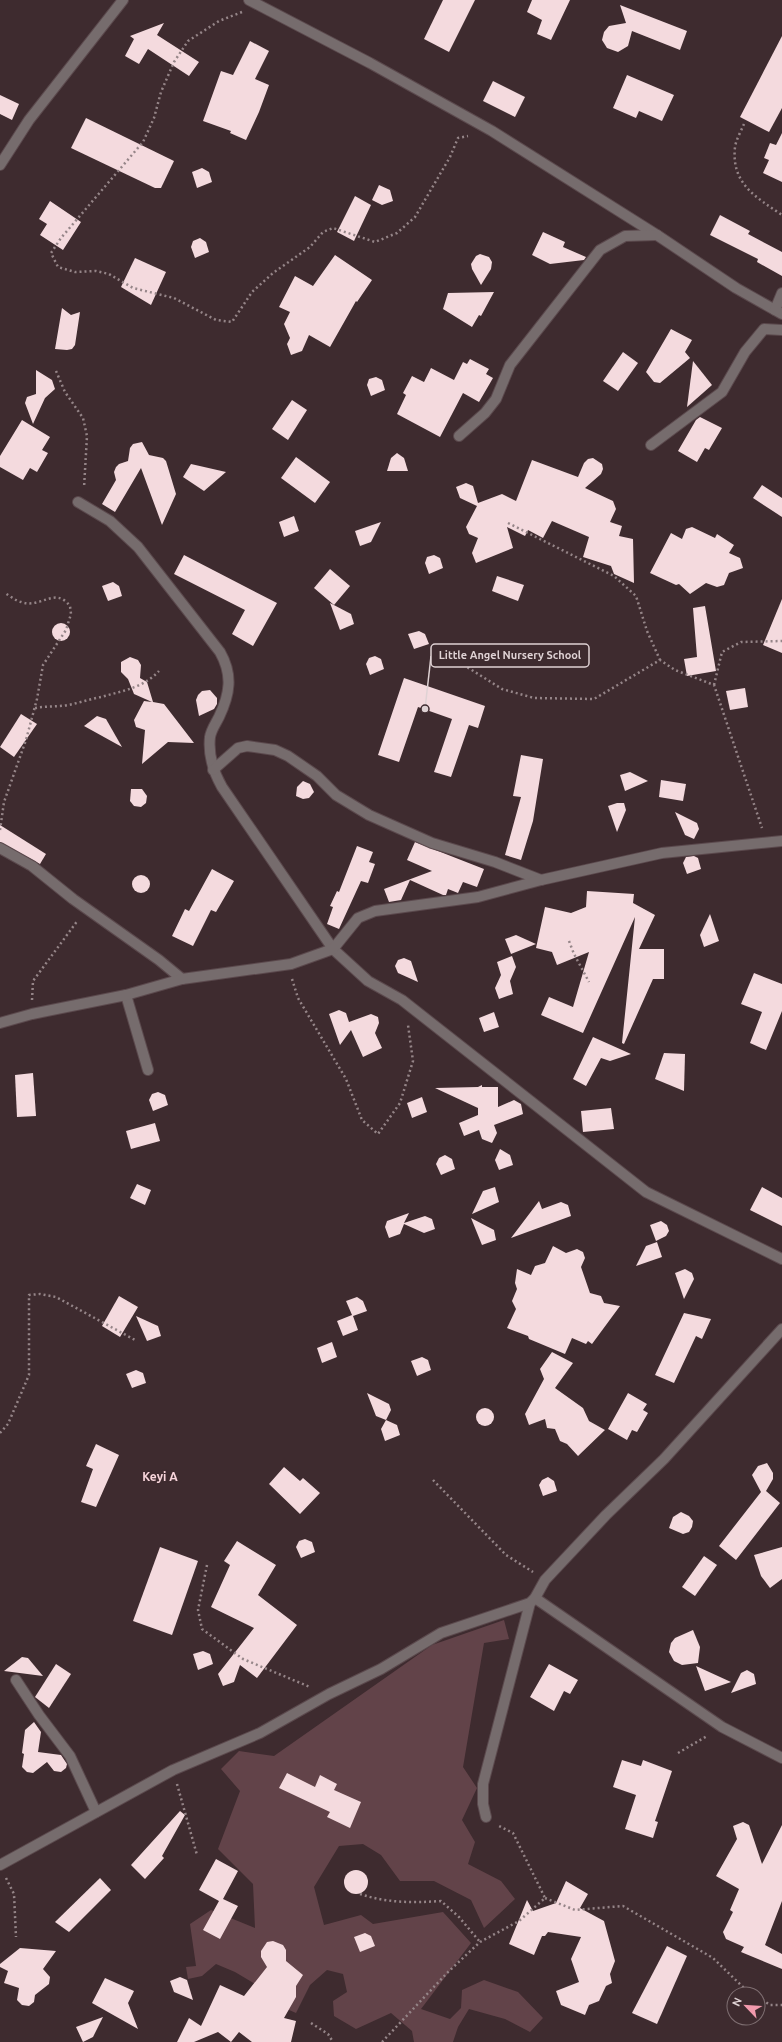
<svg xmlns="http://www.w3.org/2000/svg" width="782" height="2042" viewBox="0 0 782 2042" font-family="Ubuntu,sans-serif">
  <rect width="100%" height="100%" fill="#3e2b2f"/>
  <polygon fill="#624349" points="504,1620 509,1639 484,1643 463,1767 477,1788 462,1820 475,1842 468,1864 501,1881 515,1899 484,1928 471,1900 434,1881 400,1881 381,1855 363,1844 339,1846 314,1887 324,1925 361,1915 373,1924 443,1912 471,1943 421,2009 450,2019 461,2008 462,1990 484,1980 518,1992 543,2018 530,2032 505,2019 469,2009 458,2027 453,2042 414,2042 412,2031 391,2013 356,2029 334,2016 333,2001 347,1992 343,1974 327,1970 310,1985 296,2013 280,2006 270,1993 235,1972 216,1964 202,1976 188,1979 186,1967 196,1966 190,1924 211,1910 255,1928 253,1884 218,1849 240,1791 221,1769 239,1751 274,1756 432,1645"/>
  <g fill="#f4dade">
    <polygon points="443,0 475,0 449,52 424,39"/>
    <polygon points="532,0 570,0 551,40 537,34 542,20 527,12"/>
    <polygon points="620,5 687,31 680,50 632,31 628,46 618,52 607,48 602,40 604,32 609,26 626,23"/>
    <polygon points="164,23 157,35 199,62 189,76 148,49 139,64 125,56 134,39 130,36"/>
    <polygon points="782,36 782,108 769,132 740,117"/>
    <polygon points="250,41 269,51 255,79 269,85 259,112 246,140 230,133 231,131 203,121 221,71 233,75"/>
    <polygon points="627,75 674,95 662,121 639,111 636,118 613,108"/>
    <polygon points="493,81 525,97 515,117 483,101"/>
    <polygon points="0,95 19,104 12,120 0,114"/>
    <polygon points="86,118 174,161 161,188 155,188 71,148"/>
    <polygon points="782,133 782,182 763,173 769,160 764,158 770,143 776,145"/>
    <polygon points="202,168 209,172 212,182 197,188 192,172"/>
    <polygon points="379,185 390,190 393,201 382,205 372,200"/>
    <polygon points="355,196 371,205 354,241 337,232"/>
    <polygon points="50,201 81,222 63,250 40,235 47,224 39,219"/>
    <polygon points="720,215 750,231 748,234 782,252 782,276 757,262 758,259 710,235"/>
    <polygon points="543,232 565,242 563,247 586,257 584,260 550,264 532,255"/>
    <polygon points="200,238 206,242 209,252 195,258 191,247 193,241"/>
    <polygon points="480,254 489,257 492,262 491,269 481,285 472,269 471,264 476,256"/>
    <polygon points="335,255 372,280 357,302 356,301 330,347 309,335 302,351 291,355 287,344 290,338 284,324 290,312 279,307 295,276 313,286"/>
    <polygon points="135,258 166,272 151,305 121,287"/>
    <polygon points="494,292 481,316 479,315 472,327 443,309 448,293"/>
    <polygon points="62,308 71,315 80,312 75,345 72,349 67,350 55,349"/>
    <polygon points="671,329 692,340 685,352 690,358 660,383 654,382 646,372"/>
    <polygon points="623,352 638,363 618,391 603,381"/>
    <polygon points="470,359 489,369 486,374 493,378 479,402 463,393 440,437 397,414 406,395 403,393 412,376 424,382 431,368 454,380 463,362 467,364"/>
    <polygon points="693,361 712,385 687,407"/>
    <polygon points="36,370 52,380 55,389 45,398 33,424 25,403 27,397 36,394"/>
    <polygon points="376,377 382,380 385,390 371,396 367,385 369,379"/>
    <polygon points="292,400 307,410 288,440 272,429"/>
    <polygon points="700,417 722,428 709,450 705,448 697,462 678,451 696,420"/>
    <polygon points="22,420 50,437 42,450 48,453 37,472 30,468 23,480 0,467 0,456"/>
    <polygon points="142,442 149,455 163,458 166,461 176,494 162,525 141,468 115,512 102,504 116,480 114,472 116,467 119,464 128,461 130,448 133,444"/>
    <polygon points="397,453 404,458 408,471 387,471 391,458"/>
    <polygon points="296,457 330,482 315,503 281,478"/>
    <polygon points="593,458 602,464 603,469 601,474 585,488 613,501 616,509 610,522 622,526 619,536 633,539 634,583 614,574 611,566 583,557 589,537 552,521 543,538 528,530 525,536 507,527 513,548 476,563 472,553 478,538 469,534 466,527 477,506 460,498 456,487 466,483 473,486 478,503 502,494 516,501 532,460 578,477 584,463 588,459"/>
    <polygon points="191,464 226,472 204,491 183,477"/>
    <polygon points="762,485 782,498 782,517 753,498"/>
    <polygon points="294,516 299,531 284,537 279,522"/>
    <polygon points="381,522 371,542 360,546 355,531"/>
    <polygon points="692,527 715,538 717,534 734,545 729,553 740,558 743,568 729,573 724,585 717,587 706,583 690,594 679,584 676,585 650,573 671,533 682,539 686,529"/>
    <polygon points="184,555 277,603 253,646 232,634 245,610 174,574"/>
    <polygon points="434,555 440,558 443,568 429,574 425,563 427,557"/>
    <polygon points="330,569 350,586 334,605 314,588"/>
    <polygon points="497,576 524,585 518,601 492,591"/>
    <polygon points="113,582 119,586 122,596 108,601 102,586"/>
    <polygon points="782,599 782,653 763,645"/>
    <polygon points="330,603 351,614 354,624 340,630"/>
    <polygon points="705,606 716,671 687,676 684,659 697,657 693,608"/>
    <circle cx="61" cy="632" r="9"/>
    <polygon points="419,631 425,634 429,644 414,649 408,634"/>
    <polygon points="375,656 381,659 384,669 370,675 366,664 369,658"/>
    <polygon points="130,657 138,660 141,665 140,678 147,682 153,702 164,704 194,743 168,742 142,764 145,730 136,727 134,720 144,701 152,702 134,694 128,679 121,672 121,662"/>
    <polygon points="404,678 485,706 478,728 469,725 451,777 434,772 452,719 418,707 399,762 378,755"/>
    <polygon points="745,688 748,707 730,710 726,691"/>
    <polygon points="210,690 217,698 217,704 214,709 199,716 196,700 198,695 202,691"/>
    <polygon points="21,714 37,724 14,757 0,747"/>
    <polygon points="97,716 106,719 122,747 84,726"/>
    <polygon points="521,755 543,759 533,821 521,860 505,855 521,797 513,796"/>
    <polygon points="630,772 648,781 625,791 620,775"/>
    <polygon points="661,780 686,784 683,801 659,797"/>
    <polygon points="303,781 310,784 314,792 309,798 303,799 296,796 297,787"/>
    <polygon points="131,789 142,789 147,796 146,803 141,807 134,806 130,801"/>
    <polygon points="617,803 624,803 626,810 617,832 608,806"/>
    <polygon points="675,812 697,823 699,829 694,839 685,835"/>
    <polygon points="0,825 46,854 40,864 0,842"/>
    <polygon points="415,842 484,869 477,887 463,882 458,893 448,889 446,895 443,895 410,880 401,900 389,902 384,889 432,871 407,860"/>
    <polygon points="357,846 373,852 369,862 375,864 368,883 361,881 339,929 327,924 333,907 330,906 337,891 339,892"/>
    <polygon points="694,856 698,858 701,869 687,874 683,863 686,857"/>
    <polygon points="212,869 234,881 216,912 211,910 193,946 172,936 185,909 189,911"/>
    <circle cx="141" cy="884" r="9"/>
    <polygon points="587,891 634,894 633,903 655,915 639,949 664,949 664,979 653,979 624,1044 622,1043 635,917 583,1033 541,1015 549,997 573,1007 589,952 557,965 552,952 536,948 545,907 571,913 586,907"/>
    <polygon points="710,914 719,941 704,947 700,935"/>
    <polygon points="516,935 536,944 511,954 505,939"/>
    <polygon points="512,956 516,967 510,981 513,994 499,999 495,988 501,975 497,962"/>
    <polygon points="404,958 411,961 418,982 398,973 395,966 398,960"/>
    <polygon points="754,973 782,984 782,1011 766,1050 750,1043 762,1012 741,1004"/>
    <polygon points="339,1010 346,1013 349,1022 371,1014 378,1017 379,1023 375,1033 382,1048 363,1057 351,1030 340,1045 329,1014"/>
    <polygon points="494,1012 499,1027 484,1032 479,1018"/>
    <polygon points="593,1037 631,1054 610,1061 601,1058 586,1086 573,1079"/>
    <polygon points="664,1053 685,1054 684,1091 655,1079"/>
    <polygon points="33,1073 36,1116 17,1117 15,1075"/>
    <polygon points="482,1085 482,1087 498,1087 498,1107 514,1100 521,1104 523,1114 494,1125 497,1133 492,1143 482,1139 479,1130 464,1136 459,1123 478,1115 478,1108 435,1088 478,1087"/>
    <polygon points="158,1092 165,1095 168,1105 153,1111 149,1100 152,1094"/>
    <polygon points="422,1097 427,1112 412,1118 407,1103"/>
    <polygon points="611,1108 614,1129 583,1132 581,1111"/>
    <polygon points="155,1123 160,1141 131,1149 126,1131"/>
    <polygon points="500,1149 510,1155 513,1165 499,1170 495,1160"/>
    <polygon points="445,1155 452,1159 455,1169 441,1175 436,1164 439,1158"/>
    <polygon points="137,1184 151,1190 145,1205 130,1198"/>
    <polygon points="495,1187 499,1202 472,1214 483,1191"/>
    <polygon points="762,1187 782,1198 782,1226 750,1210"/>
    <polygon points="539,1201 542,1209 561,1202 568,1205 571,1216 511,1238"/>
    <polygon points="409,1213 404,1223 425,1216 432,1219 435,1229 424,1233 404,1224 400,1234 389,1238 385,1227 387,1221"/>
    <polygon points="471,1218 494,1230 496,1240 482,1245"/>
    <polygon points="661,1221 667,1225 669,1231 666,1236 656,1241 650,1225"/>
    <polygon points="657,1242 662,1257 636,1266 646,1246"/>
    <polygon points="553,1246 566,1253 577,1249 583,1252 585,1258 581,1267 590,1293 601,1296 604,1303 620,1306 592,1344 588,1341 586,1344 572,1338 565,1354 529,1339 528,1336 507,1328 516,1309 512,1301 517,1289 515,1283 517,1269 531,1275 535,1266 545,1263"/>
    <polygon points="685,1269 692,1273 694,1279 684,1299 675,1273"/>
    <polygon points="119,1296 138,1307 120,1337 102,1326"/>
    <polygon points="357,1297 363,1301 367,1311 353,1316 358,1330 343,1336 337,1321 352,1315 346,1301"/>
    <polygon points="684,1313 711,1319 702,1339 696,1336 674,1383 655,1375"/>
    <polygon points="136,1316 158,1326 161,1336 147,1341"/>
    <polygon points="332,1342 337,1357 322,1363 317,1348"/>
    <polygon points="552,1352 573,1363 555,1388 583,1408 589,1421 605,1430 578,1456 567,1444 560,1441 555,1429 547,1428 545,1419 529,1425 525,1414 544,1379 540,1369"/>
    <polygon points="422,1357 428,1360 431,1370 417,1376 411,1361"/>
    <polygon points="136,1370 143,1373 146,1383 132,1388 126,1374"/>
    <polygon points="367,1393 389,1404 391,1410 386,1420 397,1425 400,1435 385,1441 381,1429 386,1420 376,1416"/>
    <polygon points="628,1393 647,1404 643,1410 648,1413 637,1432 632,1430 627,1440 608,1429"/>
    <circle cx="485" cy="1417" r="9"/>
    <polygon points="96,1444 119,1455 96,1507 81,1502 93,1469 86,1466"/>
    <polygon points="767,1463 773,1473 773,1479 766,1491 780,1503 736,1560 719,1546 761,1492 752,1475 758,1466"/>
    <polygon points="284,1467 300,1481 303,1478 320,1493 300,1514 269,1484"/>
    <polygon points="548,1477 554,1481 557,1491 543,1496 539,1485 542,1480"/>
    <polygon points="681,1512 689,1516 693,1521 692,1527 689,1532 683,1534 669,1528 673,1517"/>
    <polygon points="305,1539 312,1542 315,1552 301,1558 296,1547 299,1541"/>
    <polygon points="237,1541 276,1565 258,1595 297,1625 257,1678 240,1665 234,1682 223,1686 218,1674 254,1628 211,1607 230,1565 224,1561"/>
    <polygon points="160,1547 198,1561 172,1635 133,1621"/>
    <polygon points="782,1547 782,1579 770,1588 761,1576 754,1555"/>
    <polygon points="704,1556 717,1565 695,1596 682,1587"/>
    <polygon points="693,1630 700,1647 698,1663 682,1665 674,1661 669,1652 671,1643 675,1638"/>
    <polygon points="203,1651 210,1654 213,1664 198,1670 193,1654"/>
    <polygon points="22,1657 28,1658 43,1676 4,1671"/>
    <polygon points="56,1664 71,1674 49,1708 35,1697"/>
    <polygon points="549,1664 578,1680 570,1694 564,1691 554,1711 530,1697"/>
    <polygon points="696,1666 731,1682 705,1691"/>
    <polygon points="747,1670 754,1674 756,1684 731,1693 741,1673"/>
    <polygon points="34,1722 41,1732 38,1752 61,1755 67,1764 66,1768 61,1772 54,1771 47,1762 33,1773 27,1772 22,1767 24,1754 22,1753 25,1730"/>
    <polygon points="622,1760 641,1766 643,1760 672,1771 655,1821 658,1822 653,1838 625,1829 636,1795 613,1787"/>
    <polygon points="287,1773 315,1787 320,1775 337,1784 334,1790 361,1802 350,1828 327,1817 330,1812 279,1788"/>
    <polygon points="180,1811 185,1815 162,1856 164,1858 145,1879 131,1865"/>
    <polygon points="743,1822 749,1825 762,1864 782,1825 782,1901 765,1945 782,1954 782,1969 741,1952 744,1947 726,1939 723,1932 733,1912 730,1910 739,1889 716,1876 737,1839 733,1826"/>
    <polygon points="216,1859 238,1871 223,1899 238,1906 220,1939 203,1930 219,1901 199,1890"/>
    <circle cx="356" cy="1882" r="12"/>
    <polygon points="100,1878 111,1890 69,1932 55,1922"/>
    <polygon points="566,1881 588,1894 580,1908 604,1921 615,1961 610,1974 612,1983 606,1986 599,2001 589,2005 585,2015 561,2005 556,1991 579,1982 571,1959 581,1937 548,1932 545,1936 542,1936 534,1955 509,1944 527,1900 533,1911 556,1903"/>
    <polygon points="365,1933 371,1936 375,1946 360,1952 354,1937"/>
    <polygon points="273,1941 283,1945 286,1950 286,1961 303,1975 296,1986 296,1997 284,2018 296,2021 291,2042 252,2042 239,2032 231,2042 218,2032 194,2042 177,2042 189,2018 201,2026 220,1985 244,1996 267,1967 261,1957 261,1951 267,1942"/>
    <polygon points="667,1946 687,1956 657,2024 632,2013"/>
    <polygon points="20,1948 56,1951 43,1969 50,1977 49,1984 35,1995 34,2002 29,2006 22,2005 17,2000 19,1988 4,1983 8,1971 0,1967 0,1964"/>
    <polygon points="180,1977 187,1980 193,2000 174,1992 170,1981"/>
    <polygon points="105,1978 134,1991 128,2003 138,2029 92,2003"/>
    <polygon points="103,2017 93,2037 83,2042 76,2027"/>
  </g>
  <g fill="none" stroke-linecap="round" stroke-linejoin="round">
    <g stroke="#5b494d" stroke-width="12">
      <g id="minor">
        <polyline points="249,0 370,63 492,131 657,235 736,288 782,314"/>
        <polyline points="0,165 29,120 123,0"/>
        <polyline points="775,310 782,293"/>
        <polyline points="459,436 485,413 496,399 510,365 600,250 625,236 657,235"/>
        <polyline points="651,445 722,392 745,352 764,329 782,330"/>
        <path d="M78,502L110,521L138,547L220,652C233,675 230,694 219,717C216,723 211,730 210,737C208,755 213,771 222,787L333,949L368,981L402,1000L646,1192L782,1259"/>
        <polyline points="213,770 238,748 247,746 275,750 288,756 317,776 336,795 369,815 432,843 495,862 541,880"/>
        <polyline points="0,848 32,866 73,899 159,960 182,979"/>
        <polyline points="126,995 148,1070"/>
        <polyline points="0,1023 32,1014 126,995 182,979 291,964 333,949 358,918 375,911 478,897 541,880 662,853 782,841"/>
        <polyline points="535,1598 722,1727 782,1758"/>
        <polyline points="16,1680 39,1715 70,1756 96,1812"/>
        <polyline points="486,1817 483,1804 483,1784 530,1603"/>
        <polyline points="0,1865 173,1770 260,1733 329,1694 381,1669 441,1633 530,1603 535,1598 545,1580 606,1515 664,1459 782,1329"/>
      </g>
    </g>
    <g stroke="#958588" stroke-width="2.5" stroke-dasharray="2 3" stroke-linecap="butt">
      <polyline points="242,12 219,21 188,41 174,62 161,92 154,118 143,142 61,238 51,253 58,267 75,272 96,271 109,274 133,288 174,298 216,320 232,322 252,292 273,273 310,247 323,232 333,228 375,242 397,233 415,217 450,157 458,138 468,136"/>
      <path d="M744,124C741,131 736,140 735,147C731,184 756,197 782,215"/>
      <polyline points="56,371 65,392 83,418 87,436 84,488"/>
      <polyline points="508,523 614,576 636,596 647,631 660,660"/>
      <polyline points="459,662 502,689 534,698 594,699 660,660 675,670 714,685 762,828"/>
      <polyline points="714,685 722,652 741,642 782,641"/>
      <path d="M35,708C46,706 57,707 68,705C79,703 90,699 101,697C122,691 143,688 159,671"/>
      <path d="M0,830L4,802L26,740L37,699L43,665L66,630L71,614L70,606C55,586 41,609 21,602C16,601 10,596 5,593"/>
      <polyline points="569,941 574,954 589,982"/>
      <polyline points="292,979 298,998 346,1079 362,1120 378,1134 400,1103 413,1061 408,1025"/>
      <polyline points="32,1000 33,981 78,920"/>
      <polyline points="0,1433 8,1424 29,1375 29,1295 40,1294 56,1297 135,1340"/>
      <polyline points="433,1480 506,1555 533,1572"/>
      <polyline points="207,1565 198,1610 202,1629 243,1659 310,1687"/>
      <polyline points="678,1753 707,1736"/>
      <polyline points="177,1784 197,1855"/>
      <polyline points="6,1878 14,1894 16,1937"/>
      <path d="M360,1894C387,1903 412,1903 441,1901L459,1917L480,1942"/>
      <polyline points="545,1898 575,1910 623,1906 713,1958 745,1989 753,1994"/>
      <polyline points="758,1997 770,2005 782,2005"/>
      <polyline points="311,2023 328,2034 333,2042"/>
      <polyline points="382,2042 447,1973 480,1942 519,1921 545,1898 513,1833 497,1825"/>
    </g>
    <use href="#minor" stroke="#766c6d" stroke-width="10"/>
  </g>
  <g text-anchor="middle" stroke-width="4" stroke-linejoin="round" paint-order="stroke">
    <g font-size="12" font-weight="bold" fill="#f8d5db" stroke="#3e2b2f">
      <text x="160" y="1481">Keyi A</text>
    </g>
  </g>
  <path fill="none" stroke="#dfd2d4" stroke-width="1.5" d="M425 709L431 656"/>
  <circle fill="#dfd2d4" stroke="#3e2b2f" stroke-width="1.5" cx="425" cy="709" r="4"/>
  <rect fill="#3e2b2f" stroke="#dfd2d4" stroke-width="1.5" x="431" y="644" width="158" height="23" rx="4"/>
  <g font-size="11" text-anchor="middle" font-weight="bold" fill="#dfd2d4">
    <text x="510" y="659">Little Angel Nursery School</text>
  </g>
  <g transform="translate(746 2006) rotate(295)"><circle r="19" fill="#3e2b2f" stroke="#7e6e71"/>
  <path d="M0-3L7 15L0 10L-7 15Z" fill="#f29aad"/>
  <text y="-6" font-size="11" font-weight="bold" text-anchor="middle" fill="#dfd2d4">N</text>
  </g>
</svg>
